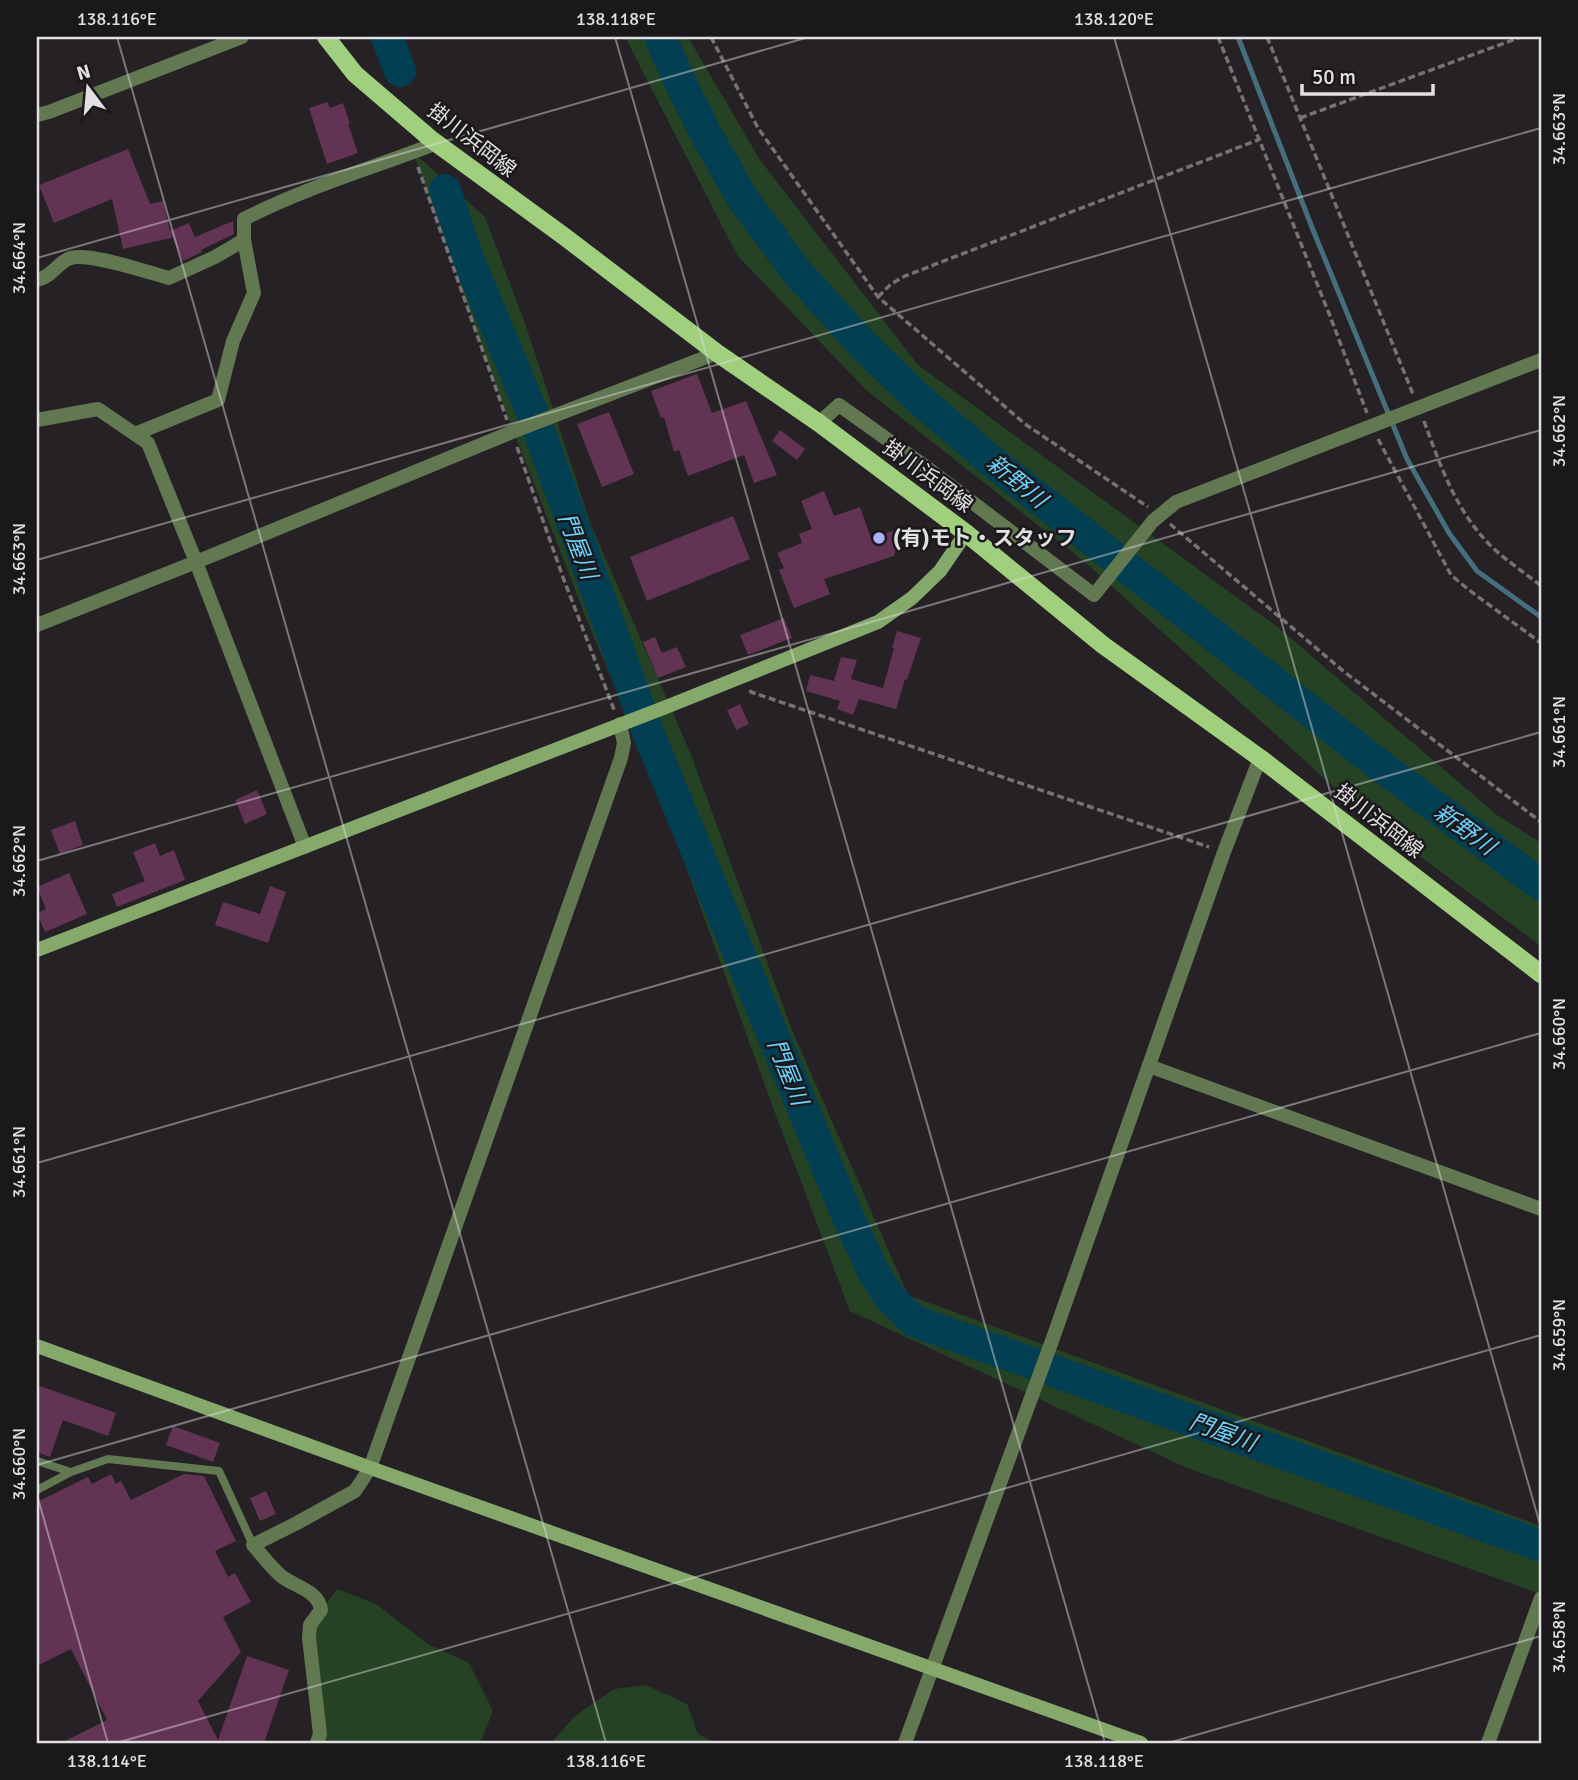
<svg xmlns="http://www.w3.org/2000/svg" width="1578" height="1780" viewBox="0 0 1578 1780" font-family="Signika,'Noto Sans JP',sans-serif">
  <rect width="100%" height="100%" fill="#252124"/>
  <g fill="#254225">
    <polygon points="625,37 688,37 760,160 918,365 1279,628 1497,815 1541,843 1541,946 1367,817 1086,563 866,390 737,255"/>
    <polygon points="413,152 485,217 527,329 591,525 690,752 792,1030 908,1295 1541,1526 1541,1594 1187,1468 850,1311 772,1105 658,790 586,618 491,373"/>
    <polygon points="337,1589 376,1604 428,1644 469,1663 493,1711 480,1743 323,1743 312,1663 317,1617"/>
    <polygon points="646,1685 687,1704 698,1734 715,1743 551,1743 575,1716 614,1689"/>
  </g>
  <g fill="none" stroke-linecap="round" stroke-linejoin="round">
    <polyline stroke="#456f7e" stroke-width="5" points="1238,37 1313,230 1407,459 1449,533 1477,571 1541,617"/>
    <g stroke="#023f53" stroke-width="32">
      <polyline points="387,37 400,71"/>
      <polyline points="660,37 679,80 705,132 743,199 796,271 866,348 918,398 990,460 1378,764 1541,885"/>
      <polyline points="445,190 467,256 534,417 649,735 847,1215 874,1273 890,1298 914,1321 1541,1546"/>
    </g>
  </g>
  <g fill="#623353">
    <polygon points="327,102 330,108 343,103 350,123 348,124 358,153 327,164 309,108"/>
    <polygon points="128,149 150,204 163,201 170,231 189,223 195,237 233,221 234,234 201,250 202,252 183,261 171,234 171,238 123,249 112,199 54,223 39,185"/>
    <polygon points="697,374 712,413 746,401 777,475 754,483 744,455 688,476 679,450 674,452 664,417 661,418 651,391"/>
    <polygon points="609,412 634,474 602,487 577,424"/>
    <polygon points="780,430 805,449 797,460 772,441"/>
    <polygon points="824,491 834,516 860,507 871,538 896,530 899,539 894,556 824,579 830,594 794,608 779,570 784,568 777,553 802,543 799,534 812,529 801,501"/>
    <polygon points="733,516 750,559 647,601 630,557"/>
    <polygon points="784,618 792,638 748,655 740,635"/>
    <polygon points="897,631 921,638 907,680 905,679 896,709 859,699 853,715 837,709 840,701 806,691 810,675 834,681 841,657 857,660 851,679 883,688 894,648 892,648"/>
    <polygon points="655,637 662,653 677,647 686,667 658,678 643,642"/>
    <polygon points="740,704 749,724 736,730 727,710"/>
    <polygon points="257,790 267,814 245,824 235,800"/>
    <polygon points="75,821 83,845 60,854 51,830"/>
    <polygon points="155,843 160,856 174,850 185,880 117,907 112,894 145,881 133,852"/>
    <polygon points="69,873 87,914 45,932 37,913 46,909 37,887"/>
    <polygon points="270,886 286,892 268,943 215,925 223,902 260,914"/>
    <polygon points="37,1385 116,1413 108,1436 63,1420 50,1457 37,1452"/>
    <polygon points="173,1426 220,1443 213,1462 166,1445"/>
    <polygon points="111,1474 116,1484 121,1481 131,1500 184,1474 204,1476 236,1541 215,1551 228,1577 235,1573 251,1602 223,1617 241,1652 198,1701 218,1740 247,1656 289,1670 264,1743 61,1743 107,1720 71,1649 37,1666 37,1502 88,1477 92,1484"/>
    <polygon points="266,1491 276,1514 260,1521 250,1498"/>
  </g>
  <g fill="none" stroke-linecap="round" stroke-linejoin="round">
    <g stroke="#757174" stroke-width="3.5" stroke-dasharray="7 3.5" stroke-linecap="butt">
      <polyline points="711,37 758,128 878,297 1025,424 1148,507"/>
      <polyline points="1218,37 1330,316 1367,413"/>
      <polyline points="1267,37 1413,394"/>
      <polyline points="1300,118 1521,37"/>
      <polyline points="418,167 507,420"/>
      <polyline points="878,297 891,284 905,276 1258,140"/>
      <path d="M1424,421C1440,465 1456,511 1490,545C1505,560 1524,572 1541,586"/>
      <polyline points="1378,439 1451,575 1469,590 1541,643"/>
      <polyline points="517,447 564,580 615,712"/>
      <polyline points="1170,524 1342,670 1541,822"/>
      <polyline points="750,690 751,692 1209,847"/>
    </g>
    <g stroke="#617851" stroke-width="8">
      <polyline points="37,1461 71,1472"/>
      <polyline points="37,1490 71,1472 108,1459 219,1471 253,1545"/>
    </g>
    <g stroke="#617851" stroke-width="14">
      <polyline points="37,115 49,112 242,37"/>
      <path d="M37,280C51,277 56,265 68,259C85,250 149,273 169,278L215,257L244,240"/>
      <polyline points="37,420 98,409 148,443 196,562 305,847"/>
      <polyline points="819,423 839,405 926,467 1094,595 1153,521 1176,502 1541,360"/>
      <path d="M135,434L218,400L233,341L254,293L244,240V219C306,187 373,168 437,143"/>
      <polyline points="37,625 196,562 512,432 717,353"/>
      <polyline points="1149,1066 1541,1209"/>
      <path d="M317,1743L320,1734L309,1638L310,1625L321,1610C319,1590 292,1586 280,1575C270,1566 262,1555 253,1545L297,1523L355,1491L370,1468L621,758L624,743L620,724"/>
      <polyline points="905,1743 1053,1338 1224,852 1260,758"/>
      <polyline points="1488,1743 1541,1598"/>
    </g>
    <g stroke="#85a96a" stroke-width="14">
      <polyline points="37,950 666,707 878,622 912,598 940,571 966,533"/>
      <polyline points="37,1346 379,1471 1141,1743"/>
    </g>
    <polyline stroke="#a0d07d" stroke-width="18" points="326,37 355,74 432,140 565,237 717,353 819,423 966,533 1103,645 1260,758 1541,974"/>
  </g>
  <path fill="none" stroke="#e2e0e2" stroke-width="2" stroke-opacity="0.45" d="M117,37L606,1743M615,37L1105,1743M1114,37L1541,1528M37,258L809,37M37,560L1541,128M37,861L1541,430M37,1163L1541,732M37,1465L1541,1033M37,1495L108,1743M116,1743L1541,1335M1168,1743L1541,1636"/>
  <circle fill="#a7b1fc" stroke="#1b181b" stroke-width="2.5" cx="879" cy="538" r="7"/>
  <g text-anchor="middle" stroke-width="5" stroke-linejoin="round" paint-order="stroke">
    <g font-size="21" fill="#e2e0e2" stroke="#1b181b">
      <text transform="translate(472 140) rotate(38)" y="7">掛川浜岡線</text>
      <text transform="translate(928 476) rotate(37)" y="7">掛川浜岡線</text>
      <text transform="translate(1379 821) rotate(38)" y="7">掛川浜岡線</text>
    </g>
    <g font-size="21" font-weight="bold" fill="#e2e0e2" stroke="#1b181b" text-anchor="start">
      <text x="893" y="545">(有)モト・スタッフ</text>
    </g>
    <g font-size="23" font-style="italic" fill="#6bd2fb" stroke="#1b181b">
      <text transform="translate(1017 481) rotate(39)" y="8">新野川</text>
      <text transform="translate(578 546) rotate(69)" y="8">門屋川</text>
      <text transform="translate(1465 829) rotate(36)" y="8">新野川</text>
      <text transform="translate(788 1072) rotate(68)" y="8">門屋川</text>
      <text transform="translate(1223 1432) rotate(20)" y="8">門屋川</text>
    </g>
  </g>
  <rect width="1578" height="1780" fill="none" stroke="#1b181b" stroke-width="77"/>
  <g transform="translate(88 88) rotate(344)" stroke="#1b181b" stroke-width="5" paint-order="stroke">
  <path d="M0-5L12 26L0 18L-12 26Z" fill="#e2e0e2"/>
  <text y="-10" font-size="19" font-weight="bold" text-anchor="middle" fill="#e2e0e2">N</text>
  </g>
  <path d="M1302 84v10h131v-10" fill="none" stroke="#e2e0e2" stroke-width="3.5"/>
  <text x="1312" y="84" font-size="21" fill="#e2e0e2" stroke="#1b181b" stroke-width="5" paint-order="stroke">50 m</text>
  <rect x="38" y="38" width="1502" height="1704" fill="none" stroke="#e2e0e2" stroke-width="2.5"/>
  <g font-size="18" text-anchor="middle" fill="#e2e0e2">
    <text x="117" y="25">138.116°E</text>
    <text x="616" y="25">138.118°E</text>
    <text x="1114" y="25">138.120°E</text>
    <text transform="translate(1559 129) rotate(-90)" y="6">34.663°N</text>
    <text transform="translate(19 258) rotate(-90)" y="6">34.664°N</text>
    <text transform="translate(1559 431) rotate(-90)" y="6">34.662°N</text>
    <text transform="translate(19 559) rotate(-90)" y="6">34.663°N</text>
    <text transform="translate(1559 732) rotate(-90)" y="6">34.661°N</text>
    <text transform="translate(19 861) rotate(-90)" y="6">34.662°N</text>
    <text transform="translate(1559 1034) rotate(-90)" y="6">34.660°N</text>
    <text transform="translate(19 1162) rotate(-90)" y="6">34.661°N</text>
    <text transform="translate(1559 1335) rotate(-90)" y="6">34.659°N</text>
    <text transform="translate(19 1464) rotate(-90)" y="6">34.660°N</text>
    <text transform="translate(1559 1637) rotate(-90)" y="6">34.658°N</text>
    <text x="107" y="1767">138.114°E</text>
    <text x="606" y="1767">138.116°E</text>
    <text x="1104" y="1767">138.118°E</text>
  </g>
</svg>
